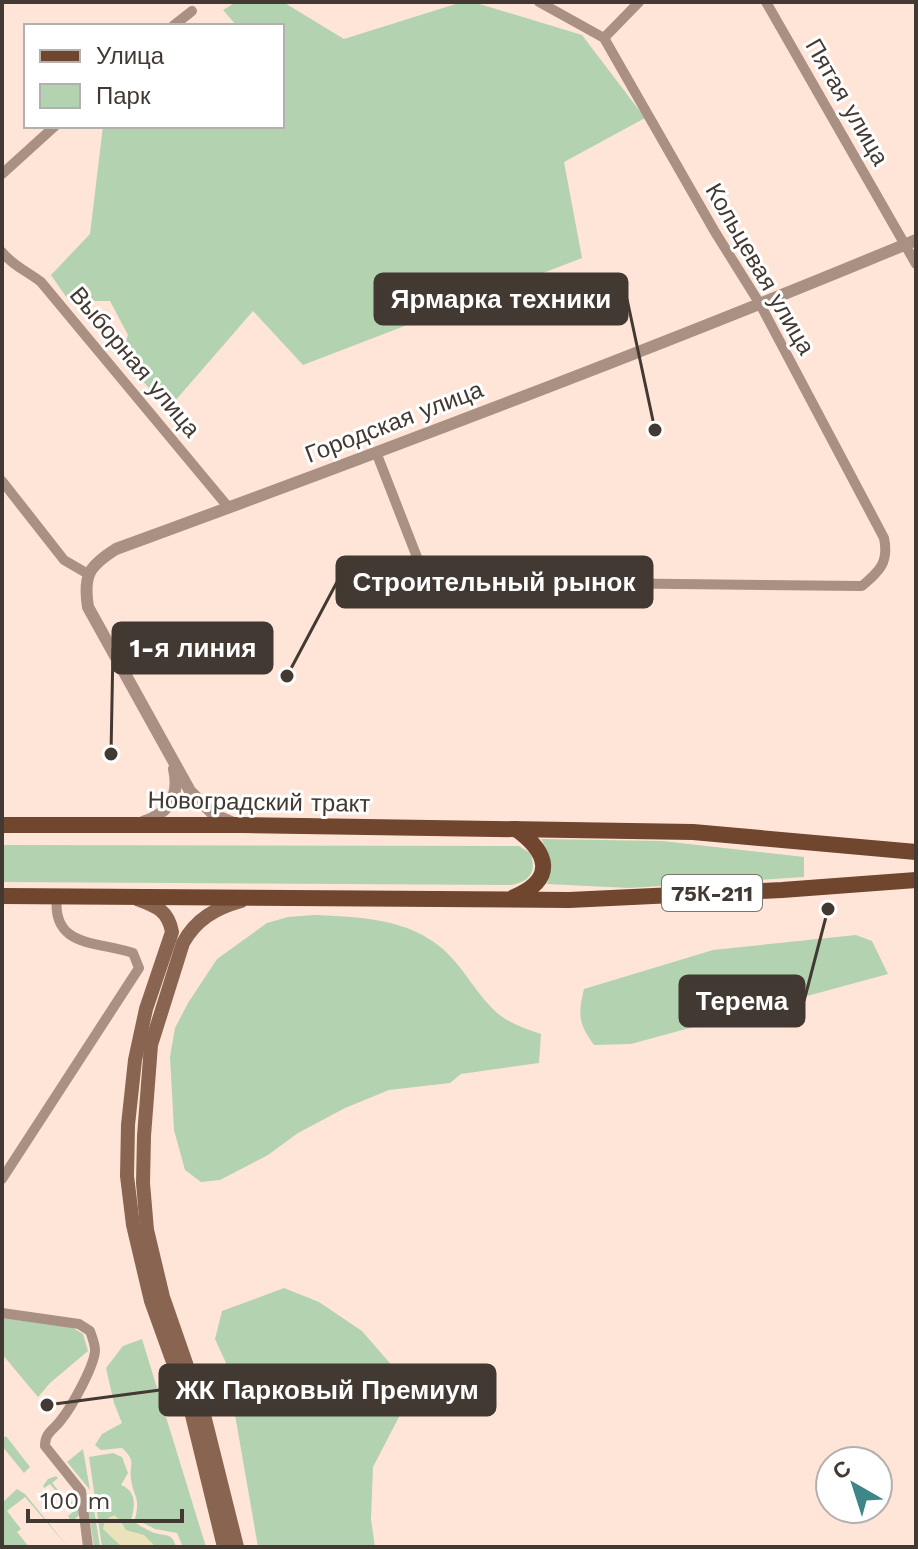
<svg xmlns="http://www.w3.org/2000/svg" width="918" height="1549" viewBox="0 0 918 1549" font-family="'Work Sans',sans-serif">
  <rect width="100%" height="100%" fill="#ffe5d7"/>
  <g fill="#b3d2b0">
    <polygon points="236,2 283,2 344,39 462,2 473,2 582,35 645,118 564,162 582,258 303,365 253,311 168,409 121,357 128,335 110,301 69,301 51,275 90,234 103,126 154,126 160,129 163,126 282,126 282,26 237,26 223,10"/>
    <path d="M541,839L662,841L804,857V877L629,888L547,884C552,865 551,856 541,839Z"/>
    <path d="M2,845L519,846L530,853C538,871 529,883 510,885L2,882Z"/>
    <path d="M314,915C359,917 408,918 444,950C463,967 474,990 492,1008C505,1022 523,1028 541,1034L539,1063L461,1074L450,1083L389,1090L345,1108L298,1133L268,1155L220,1180L201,1182L185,1170L174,1130L170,1057L175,1028L188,1003L217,959L267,923L288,917Z"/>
    <path d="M856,935L872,941L888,974L631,1044L594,1045C578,1023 578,1015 584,989L713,950Z"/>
    <polygon points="284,1288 319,1302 362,1331 395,1369 401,1413 373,1467 371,1519 375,1547 258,1547 226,1363 215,1339 222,1311"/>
    <polygon points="2,1318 73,1328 83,1334 88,1351 50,1383 38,1397 2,1354"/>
    <path d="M142,1339L206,1547H183L177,1533L155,1529L135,1519C141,1496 133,1497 131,1479C129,1463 137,1462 122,1448L101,1450L95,1445L102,1434L122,1423L114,1403L106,1368L123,1346Z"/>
    <polygon points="6,1436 30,1467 24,1473 2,1446 2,1439"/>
    <polygon points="83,1449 90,1490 67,1462"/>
    <path d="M113,1453L122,1457L128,1473L121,1485C137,1491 135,1507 131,1520C137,1524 144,1528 150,1531C163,1538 172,1530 176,1547H102L89,1457Z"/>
    <polygon points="56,1476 58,1478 52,1483 69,1503 77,1499 81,1513 72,1522 68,1516 73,1512 50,1484 44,1488 43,1486 48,1479"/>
    <polygon points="17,1489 25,1494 68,1547 25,1497 7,1511 21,1529 17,1532 29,1547 2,1547 2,1503"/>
    <polygon points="86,1493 92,1496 100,1547 94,1547"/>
  </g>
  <polygon fill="#ebe2bc" points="114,1515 120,1520 126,1530 144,1535 156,1547 122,1547 103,1529 105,1520"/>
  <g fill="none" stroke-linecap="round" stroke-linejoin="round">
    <g stroke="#aa9083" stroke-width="10">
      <polyline points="766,2 916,264"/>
      <polyline points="173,26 192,11"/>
      <polyline points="604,38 639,2"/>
      <polyline points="2,174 55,126"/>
      <path d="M2,252C13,266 27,271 41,282L229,508"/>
      <path d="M376,452L429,588H466L499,582L862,586C880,571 889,562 884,538L760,304L715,232L604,38L539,2"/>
      <polyline points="2,481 64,560 88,574"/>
      <path d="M2,1179L139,968L133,953C99,941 51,949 57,896"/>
      <path d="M2,1313L79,1324L90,1331C92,1337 95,1344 95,1350C95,1365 71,1408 61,1420C53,1431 45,1432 45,1446L81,1491L88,1547"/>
    </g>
    <g stroke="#aa9083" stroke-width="12">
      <path d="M143,822C169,813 180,796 174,769"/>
      <path d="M231,822L213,814L190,791L88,607C83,575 89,566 116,549C384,451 652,350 916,240"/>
    </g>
    <g stroke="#896551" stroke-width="14">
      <path d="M137,899C156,906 168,910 172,932L146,1009L135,1060L128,1125L127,1176L133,1225L151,1301L192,1415L224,1547"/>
      <path d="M237,1547L204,1415L163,1297L147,1230L143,1183L144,1136L151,1045L183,943C196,919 216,908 241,901"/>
    </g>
    <g stroke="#71462e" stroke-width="16">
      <polyline points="2,825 243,825 693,832 916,852"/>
      <polyline points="2,896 569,900 782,890 916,880"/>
      <path d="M514,897C556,879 549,853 516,829"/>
    </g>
  </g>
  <g text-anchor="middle" stroke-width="6" stroke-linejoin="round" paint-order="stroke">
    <rect fill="#fff" stroke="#7b7470" stroke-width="2" x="662" y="875" width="100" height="36" rx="6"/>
    <g font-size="22" font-weight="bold" fill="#433933">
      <text x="712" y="901">75К-211</text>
    </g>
    <g font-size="24" fill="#433933" stroke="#fff">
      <text transform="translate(847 102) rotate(60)" y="8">Пятая улица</text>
      <text transform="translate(760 269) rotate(60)" y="8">Кольцевая улица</text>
      <text transform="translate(135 362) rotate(50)" y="8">Выборная улица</text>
      <text transform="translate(394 422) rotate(-21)" y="8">Городская улица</text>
      <text transform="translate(259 802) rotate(1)" y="8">Новоградский тракт</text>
    </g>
  </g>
  <path fill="none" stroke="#433933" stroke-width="3" d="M655 430L627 299M287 676L337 582M111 754L113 648M828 909L804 1001M47 1405L160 1390"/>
  <g fill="#433933" stroke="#fff" stroke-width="3">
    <circle cx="655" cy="430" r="8"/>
    <circle cx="287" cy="676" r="8"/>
    <circle cx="111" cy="754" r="8"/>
    <circle cx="828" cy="909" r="8"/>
    <circle cx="47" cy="1405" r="8"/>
  </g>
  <g fill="#433933" stroke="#433933" stroke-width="3">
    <rect x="375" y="274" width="252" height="50" rx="8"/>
    <rect x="337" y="557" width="315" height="50" rx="8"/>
    <rect x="113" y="623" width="159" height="50" rx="8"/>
    <rect x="680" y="976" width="124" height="50" rx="8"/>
    <rect x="160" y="1365" width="335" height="50" rx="8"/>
  </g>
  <g font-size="26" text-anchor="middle" font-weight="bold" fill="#fff">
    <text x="501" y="308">Ярмарка техники</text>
    <text x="494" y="591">Строительный рынок</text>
    <text x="193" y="657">1-я линия</text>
    <text x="742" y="1010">Терема</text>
    <text x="327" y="1399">ЖК Парковый Премиум</text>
  </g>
  <rect width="918" height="1549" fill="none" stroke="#433933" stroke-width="8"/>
  <rect x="24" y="24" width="260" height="104" fill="#ffffff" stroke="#b4b0ad" stroke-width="2"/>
  <rect x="40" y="50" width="40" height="12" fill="#71462e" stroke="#b4b0ad" stroke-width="2"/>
  <text x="96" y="64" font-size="24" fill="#433933">Улица</text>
  <rect x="40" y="84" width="40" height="24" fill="#b3d2b0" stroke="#b4b0ad" stroke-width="2"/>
  <text x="96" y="104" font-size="24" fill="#433933">Парк</text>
  <g transform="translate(854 1485) rotate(321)"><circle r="38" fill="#ffffff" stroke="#b4b0ad" stroke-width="2"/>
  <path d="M0-6L14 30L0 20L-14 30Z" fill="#3e8688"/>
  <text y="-12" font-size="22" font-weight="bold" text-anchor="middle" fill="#433933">С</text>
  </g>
  <path d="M28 1509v12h154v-12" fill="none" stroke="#433933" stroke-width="4"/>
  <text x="40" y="1509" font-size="24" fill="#433933" stroke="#ffffff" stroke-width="6" paint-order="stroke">100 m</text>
</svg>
